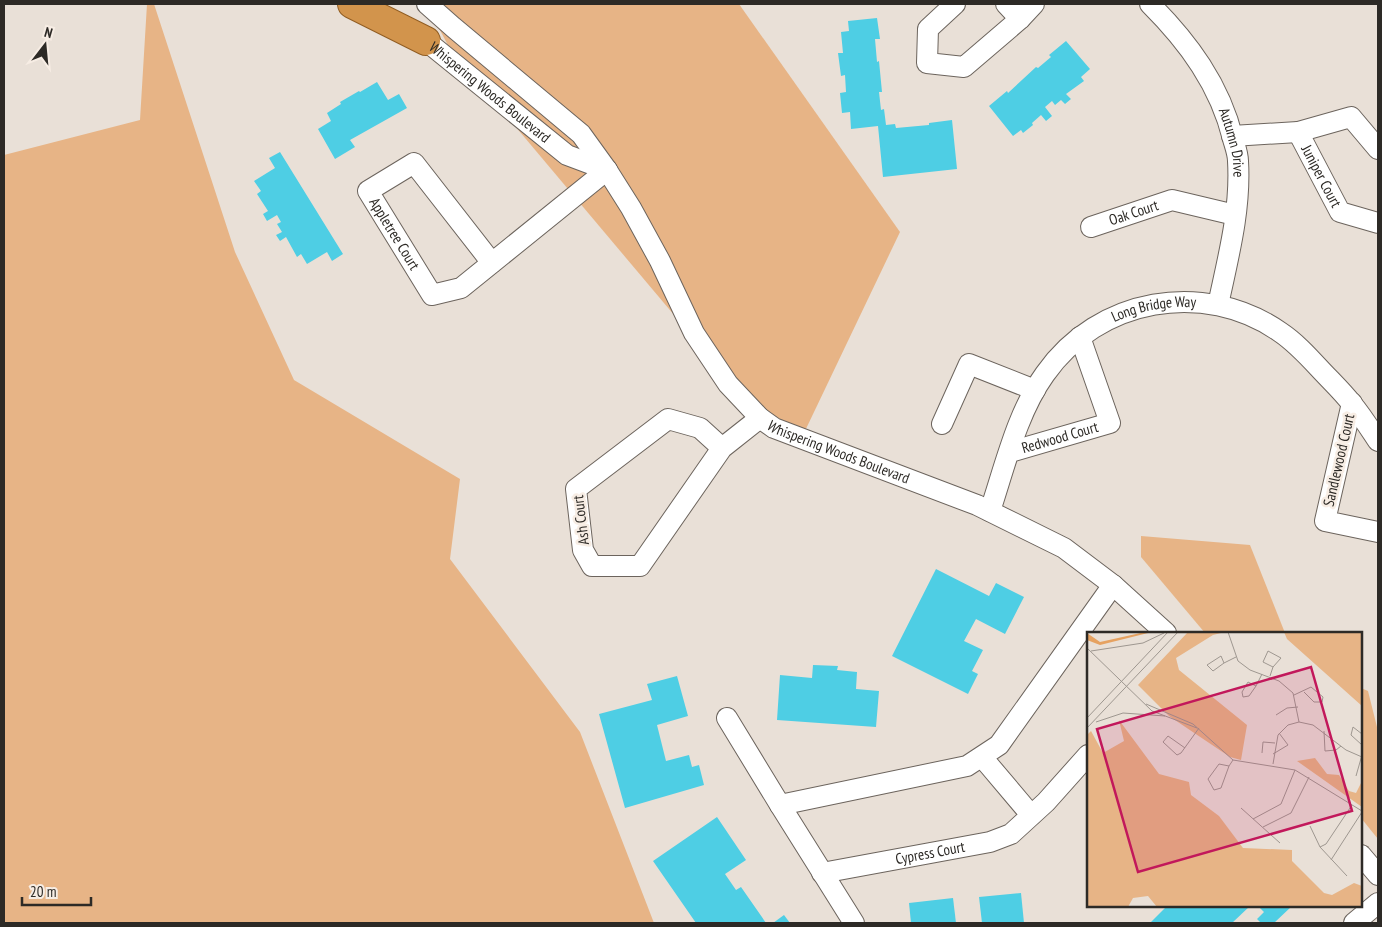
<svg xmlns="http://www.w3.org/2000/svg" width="1382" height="927" viewBox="0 0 1382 927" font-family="'PT Sans Narrow',sans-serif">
  <rect width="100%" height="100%" fill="#e9e0d7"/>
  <g fill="#e7b486">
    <polygon points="147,4 154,4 235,252 294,380 460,479 450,559 580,732 654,923 4,923 4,155 140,120"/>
    <polygon points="426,4 739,4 900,232 804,433 744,398 450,49"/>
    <polygon points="1141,536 1250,545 1285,633 1205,633 1141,557"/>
    <polygon points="1361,688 1368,691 1378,731 1378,839 1361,818"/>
  </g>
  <g fill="#4ecee4">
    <polygon points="877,18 880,39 875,39 877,62 879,61 882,92 879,92 881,110 884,109 886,125 895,124 896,128 929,125 929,123 952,120 957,169 883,177 878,126 851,129 850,112 842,113 840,93 846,92 845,75 841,76 838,53 843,53 841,32 849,31 848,21"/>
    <polygon points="1066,41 1090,69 1081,77 1084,81 1066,94 1071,99 1065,104 1061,100 1055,105 1052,101 1045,107 1052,116 1046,121 1041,115 1032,123 1033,125 1023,133 1021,130 1013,136 989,106 1007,91 1008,93 1036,67 1038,68 1051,57 1049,55"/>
    <polygon points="377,82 388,100 399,94 407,108 350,140 355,147 335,159 318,129 331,121 327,113 341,104 340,102 359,91 360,92"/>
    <polygon points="280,152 343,254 332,261 327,252 307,264 301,254 297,257 286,237 280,241 276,235 282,232 277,224 281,222 277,215 267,221 263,214 268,211 257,194 261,191 254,181 275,168 269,158"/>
    <polygon points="936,569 989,596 996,583 1024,597 1005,634 976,619 964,641 983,650 972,671 978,674 968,694 892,656"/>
    <polygon points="813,665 838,666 837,670 857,672 856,689 879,691 876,727 777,720 780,675 812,678"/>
    <polygon points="677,676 688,716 657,725 666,761 689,755 692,767 699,765 704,785 625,808 599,714 652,700 647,684"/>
    <polygon points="717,817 746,860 725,874 736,890 741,887 766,923 696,923 653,861"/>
    <polygon points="1021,893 1024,923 982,923 979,897"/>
    <polygon points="953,898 956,923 911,923 909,903"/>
    <polygon points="1167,906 1250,906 1232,923 1150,923"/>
    <polygon points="1258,906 1292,906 1274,923 1261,923 1257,919 1264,912"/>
    <polygon points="784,915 790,923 773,923"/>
  </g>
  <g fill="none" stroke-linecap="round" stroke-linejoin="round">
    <g stroke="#6c645d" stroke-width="22">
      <g id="minor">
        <path id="s1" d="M427,4L453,27L581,134L607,170L631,208L660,261L694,333L728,384L760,418L774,428L977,505L1064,548L1113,585L1166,633"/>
        <polyline points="955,4 928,29 927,63 964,67 1020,19 1034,4"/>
        <polyline points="1006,4 1020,19"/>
        <path id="s2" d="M1150,4C1188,42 1220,85 1233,139C1235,146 1238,154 1238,161C1241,210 1228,258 1218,305"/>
        <path id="s3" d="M415,32L567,155L607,170"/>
        <path id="s4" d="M1298,132L1340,212L1378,223"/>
        <polyline points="1232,136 1298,132 1351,117 1378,149"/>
        <path id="s5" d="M1091,227L1172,200L1235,215"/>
        <path id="s6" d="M492,263L414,163L368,191L432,295L461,288L607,170"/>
        <polyline points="1352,403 1325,521 1378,532"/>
        <polyline points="942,424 969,364 1035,390"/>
        <polyline points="722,448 640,566 592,566 583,550 576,489 668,419 700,428 722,448 760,418"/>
        <path id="s7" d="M1010,452L1110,423L1080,337"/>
        <path id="s8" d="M990,511C1005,466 1017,413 1045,374C1098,298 1204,279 1280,332C1295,342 1307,355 1319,368C1330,380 1342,391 1352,404C1362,416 1370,429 1378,441"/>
        <polyline points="727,718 780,805 854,923"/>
        <polyline points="982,757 1031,815"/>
        <polyline points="780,805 967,766 999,745 1113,585"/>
        <polyline points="1361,855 1378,875"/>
        <path id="s9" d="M822,873L990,842L1011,834L1046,802L1088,755"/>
        <polyline points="1354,923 1378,903"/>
      </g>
    </g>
    <g stroke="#915d22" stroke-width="30">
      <polyline id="trunk" points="352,4 426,41"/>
    </g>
    <use href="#minor" stroke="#fff" stroke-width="20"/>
    <use href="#trunk" stroke="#d2944c" stroke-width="28"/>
  </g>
  <g text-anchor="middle" stroke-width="5" stroke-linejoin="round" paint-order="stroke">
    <g font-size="15" fill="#2d2a26" stroke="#f7ede4">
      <text dy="5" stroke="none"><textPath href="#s3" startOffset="96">Whispering Woods Boulevard</textPath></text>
      <text dy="5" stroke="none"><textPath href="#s2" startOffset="164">Autumn Drive</textPath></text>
      <text dy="5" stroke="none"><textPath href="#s4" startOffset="50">Juniper Court</textPath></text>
      <text dy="5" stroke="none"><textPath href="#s5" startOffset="45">Oak Court</textPath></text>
      <text dy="5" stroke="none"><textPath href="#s6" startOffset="231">Appletree Court</textPath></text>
      <text dy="5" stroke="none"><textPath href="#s8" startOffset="280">Long Bridge Way</textPath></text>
      <text dy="5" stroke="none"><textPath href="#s7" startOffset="52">Redwood Court</textPath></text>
      <text dy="5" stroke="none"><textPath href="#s1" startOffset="625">Whispering Woods Boulevard</textPath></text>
      <text transform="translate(1339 460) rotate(-77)" y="5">Sandlewood Court</text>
      <text transform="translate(581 520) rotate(-97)" y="5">Ash Court</text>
      <text dy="5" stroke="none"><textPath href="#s9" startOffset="110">Cypress Court</textPath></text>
    </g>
  </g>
  <g transform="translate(1087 632)">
    <rect width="275" height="275" fill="#e9e0d7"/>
    <path d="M101,0H138L126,3L89,26L92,38L160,93L154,128L143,125L82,84L51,53ZM197,0H275V74L200,7ZM32,88L72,142L102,150L104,163L132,184L156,216L205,218V229L237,261L245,263L267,251L275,254V275H70L61,264L46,266L41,275H0V103L4,99L16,121L37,109ZM228,126L240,142L252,143L262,159L269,161L275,149V175L210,129Z" fill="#e7b486"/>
    <path d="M58,0H65L13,13L0,8V1L13,10Z" fill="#e6a261"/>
    <path fill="none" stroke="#9e9790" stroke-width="1" d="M141,0L151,29L163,38L192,49L206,61L212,90M0,16L65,79L110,96M4,19L56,11L77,1M137,31L126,39L120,33L134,24L137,31L149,25M183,44L186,35L176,30L181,19L194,26L186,35M169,54L162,64L156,65L155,60L161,50L169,54L175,42M207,63L224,55L236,65L235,70H227L217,60M59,72L106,92L146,128L208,138L275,179M189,83L200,76L211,75M0,86L81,0M9,90L36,81L78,84M0,96L91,0M237,99L238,119L249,118L254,114M275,102L266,95L264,103L275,113M98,116L81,104L76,110L90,123L94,121L112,96M175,121L176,110L188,111M186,122L201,113L192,101M186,132L191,103L201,93L212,90L226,93L259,118L275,125M142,134L134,156L127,158L121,147L132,132L142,134L146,128M269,144L275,123M154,176L193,211M166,187L194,172L208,138M223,194L233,215L260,244M176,195L204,181L222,145M233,215L239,212L265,173M244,228L275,180"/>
    <path fill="#c2185b" fill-opacity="0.15" stroke="#c2185b" stroke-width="2.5" d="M224,35L265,179L51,240L10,97Z"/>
    <rect width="275" height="275" fill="none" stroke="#2d2a26" stroke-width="2.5"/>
  </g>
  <rect width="1382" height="927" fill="none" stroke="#2d2a26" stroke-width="10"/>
  <g transform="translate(45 45) rotate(16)" stroke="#f7ede4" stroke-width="4" paint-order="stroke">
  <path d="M0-4L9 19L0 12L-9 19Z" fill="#2d2a26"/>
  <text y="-8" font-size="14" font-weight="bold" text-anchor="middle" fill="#2d2a26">N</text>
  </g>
  <path d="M22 897v8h69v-8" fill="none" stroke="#2d2a26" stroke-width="2.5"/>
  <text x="30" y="897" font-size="15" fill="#2d2a26" stroke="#f7ede4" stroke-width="4" paint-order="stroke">20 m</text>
</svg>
